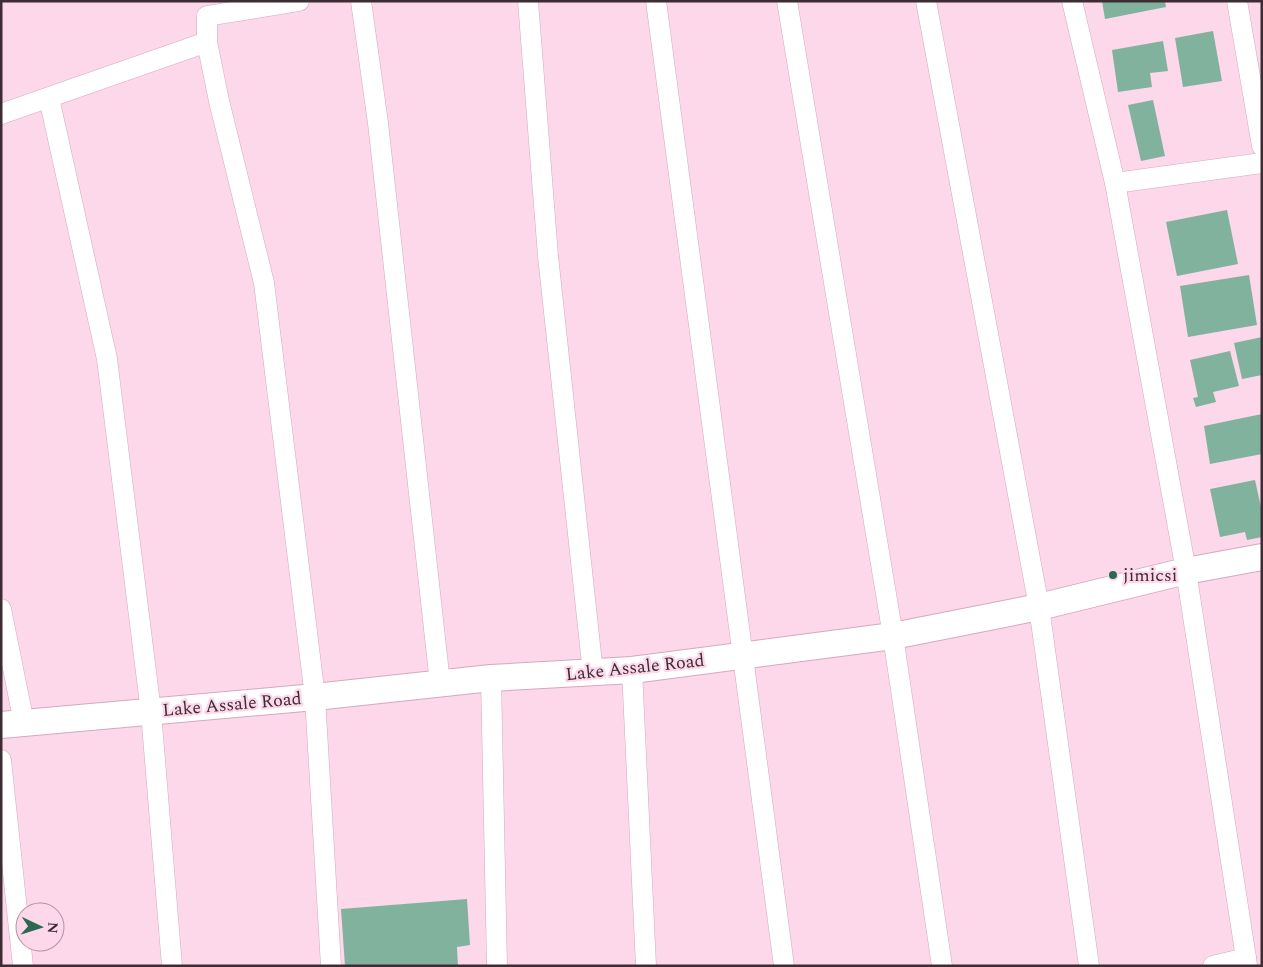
<svg xmlns="http://www.w3.org/2000/svg" width="1263" height="967" viewBox="0 0 1263 967" font-family="Spectral,serif">
  <rect width="100%" height="100%" fill="#fdd7ea"/>
  <g fill="#81b29e">
    <polygon points="1102,1 1165,1 1166,7 1105,19"/>
    <polygon points="1213,31 1222,81 1183,87 1175,38"/>
    <polygon points="1163,41 1168,71 1150,73 1152,87 1118,92 1112,50"/>
    <polygon points="1153,100 1165,156 1141,161 1128,105"/>
    <polygon points="1227,210 1238,264 1177,276 1166,222"/>
    <polygon points="1249,275 1257,325 1188,337 1180,286"/>
    <polygon points="1262,337 1262,375 1242,379 1234,343"/>
    <polygon points="1230,351 1239,386 1213,392 1216,402 1196,407 1193,398 1198,397 1190,360"/>
    <polygon points="1262,414 1262,454 1210,464 1204,426"/>
    <polygon points="1255,480 1262,512 1262,537 1247,540 1245,532 1220,537 1210,489"/>
    <polygon points="467,899 470,945 457,947 458,966 345,966 341,909"/>
  </g>
  <g fill="none" stroke-linecap="round" stroke-linejoin="round">
    <g stroke="#d5a8bf" stroke-width="21">
      <g id="minor">
        <polyline points="299,1 207,16 207,42 219,101 264,283 315,697 331,966"/>
        <polyline points="361,1 378,123 440,683"/>
        <polyline points="528,1 548,256 593,673"/>
        <polyline points="656,1 784,966"/>
        <polyline points="787,1 893,636 942,966"/>
        <polyline points="926,1 1039,607 1089,966"/>
        <polyline points="1072,1 1115,183 1186,571 1246,958"/>
        <polyline points="1237,1 1262,146"/>
        <polyline points="49,98 107,359 151,712 172,966"/>
        <polyline points="1,114 207,42"/>
        <polyline points="1115,183 1262,163"/>
        <polyline points="1,609 24,723"/>
        <polyline points="632,670 646,966"/>
        <polyline points="491,678 497,966"/>
        <polyline points="1,760 23,966"/>
        <polyline points="1213,966 1246,958 1247,966"/>
      </g>
    </g>
    <g stroke="#d5a8bf" stroke-width="28">
      <polyline id="tertiary" points="1,725 315,697 491,678 632,670 893,636 1039,607 1186,571 1262,557"/>
    </g>
    <use href="#minor" stroke="#fff" stroke-width="20"/>
    <use href="#tertiary" stroke="#fff" stroke-width="26"/>
  </g>
  <circle fill="#2c6852" stroke="#fdd7ea" stroke-width="2" cx="1113" cy="575" r="5"/>
  <g text-anchor="middle" stroke-width="4.5" stroke-linejoin="round" paint-order="stroke">
    <g font-size="18" fill="#3e2c35" stroke="#fdd7ea" text-anchor="start">
      <text x="1123" y="581">jimicsi</text>
    </g>
    <g font-size="18" fill="#3e2c35" stroke="#fdd7ea">
      <text transform="translate(635 667) rotate(-6)" y="6">Lake Assale Road</text>
      <text transform="translate(232 704) rotate(-5)" y="6">Lake Assale Road</text>
    </g>
  </g>
  <rect width="1263" height="967" fill="none" stroke="#3e2c35" stroke-width="5"/>
  <g transform="translate(40 927) rotate(94)"><circle r="24" fill="#fdd7ea" stroke="#b193a2"/>
  <path d="M0-4L9 19L0 12L-9 19Z" fill="#2c6852"/>
  <text y="-8" font-size="14" font-weight="bold" text-anchor="middle" fill="#3e2c35">N</text>
  </g>
</svg>
